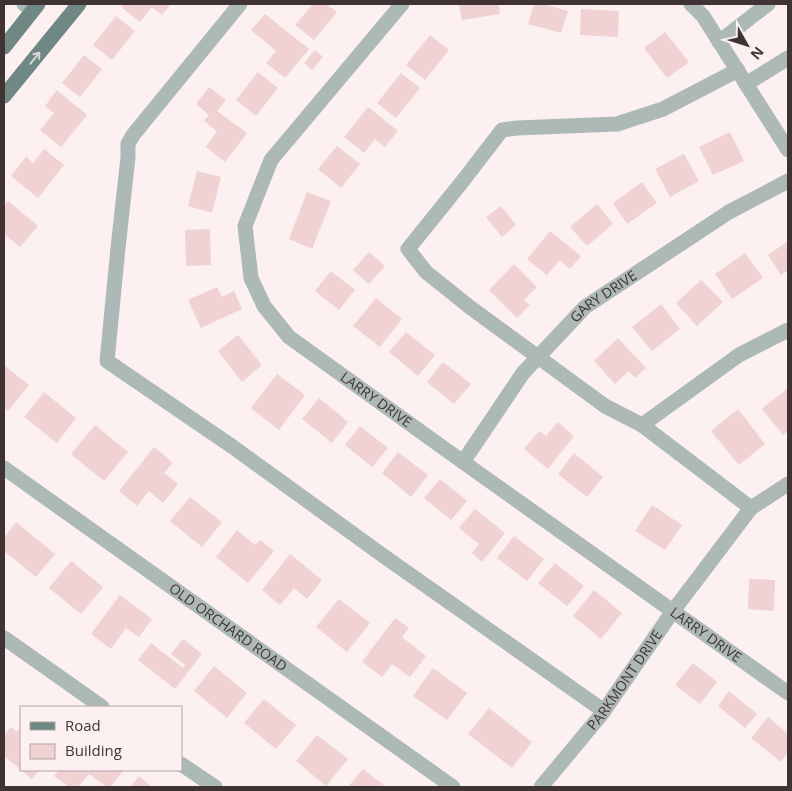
<svg xmlns="http://www.w3.org/2000/svg" width="792" height="791" viewBox="0 0 792 791" font-family="'Open Sans',sans-serif">
  <rect width="100%" height="100%" fill="#fdf0f1"/>
  <g fill="#f0d2d2">
    <polygon points="124,4 171,4 162,15 152,7 140,22 121,7"/>
    <polygon points="313,4 326,4 337,12 314,40 295,25"/>
    <polygon points="459,4 499,4 500,14 462,20"/>
    <polygon points="534,4 544,4 568,11 561,33 528,24"/>
    <polygon points="581,9 619,11 618,37 580,35"/>
    <polygon points="265,14 309,49 285,78 266,63 276,51 251,30"/>
    <polygon points="116,16 135,31 112,60 93,45"/>
    <polygon points="665,32 689,62 667,78 644,48"/>
    <polygon points="430,35 449,50 425,80 406,65"/>
    <polygon points="315,50 323,57 312,70 304,63"/>
    <polygon points="84,55 102,69 80,97 62,83"/>
    <polygon points="258,72 278,88 256,116 236,100"/>
    <polygon points="401,73 420,88 396,118 377,103"/>
    <polygon points="209,87 226,100 217,111 247,133 225,162 206,147 217,131 204,121 209,115 196,104"/>
    <polygon points="57,90 87,115 61,147 40,130 54,113 45,106"/>
    <polygon points="368,107 398,131 385,147 375,139 364,153 344,137"/>
    <polygon points="730,132 744,161 713,175 699,147"/>
    <polygon points="337,146 360,164 341,188 318,169"/>
    <polygon points="44,149 64,165 38,198 11,176 26,157 33,163"/>
    <polygon points="684,154 699,181 670,197 655,169"/>
    <polygon points="197,171 221,177 212,213 188,206"/>
    <polygon points="642,182 657,203 627,224 613,203"/>
    <polygon points="307,192 331,201 312,249 289,239"/>
    <polygon points="8,201 38,226 20,247 4,234 4,206"/>
    <polygon points="597,204 613,224 587,246 570,227"/>
    <polygon points="501,206 516,225 502,237 486,217"/>
    <polygon points="210,229 211,265 186,266 185,230"/>
    <polygon points="550,231 581,256 570,269 560,260 547,275 527,259"/>
    <polygon points="788,241 788,270 781,275 768,255"/>
    <polygon points="369,252 385,266 369,284 353,270"/>
    <polygon points="745,253 763,278 732,299 715,274"/>
    <polygon points="514,264 537,287 524,300 530,305 517,318 489,290"/>
    <polygon points="331,271 355,290 339,310 315,291"/>
    <polygon points="701,280 723,302 697,326 676,303"/>
    <polygon points="217,287 222,297 234,291 242,309 201,328 188,300"/>
    <polygon points="376,298 402,319 380,347 353,326"/>
    <polygon points="661,304 680,329 652,351 632,327"/>
    <polygon points="406,332 435,355 418,376 389,352"/>
    <polygon points="238,335 262,365 242,382 218,351"/>
    <polygon points="618,338 646,368 635,378 629,371 615,384 594,361"/>
    <polygon points="443,362 471,384 454,404 427,382"/>
    <polygon points="4,365 29,385 8,411 4,408"/>
    <polygon points="277,374 305,395 279,430 251,408"/>
    <polygon points="788,388 788,431 783,435 762,409"/>
    <polygon points="44,392 76,418 57,443 24,417"/>
    <polygon points="319,398 348,422 332,443 302,419"/>
    <polygon points="738,409 765,444 739,465 711,431"/>
    <polygon points="558,422 574,436 548,469 524,449 539,431 546,436"/>
    <polygon points="95,425 128,452 104,481 71,454"/>
    <polygon points="360,426 388,448 372,467 345,445"/>
    <polygon points="154,447 173,463 164,473 178,484 163,503 149,491 137,506 119,491"/>
    <polygon points="398,452 428,475 411,497 382,473"/>
    <polygon points="574,453 603,477 587,497 558,474"/>
    <polygon points="440,479 467,501 451,520 424,498"/>
    <polygon points="190,497 222,522 202,547 170,521"/>
    <polygon points="652,505 682,525 665,550 635,531"/>
    <polygon points="475,509 505,533 482,562 472,553 479,544 459,528"/>
    <polygon points="16,522 55,554 36,577 4,551 4,538"/>
    <polygon points="237,530 255,545 260,540 274,551 248,583 216,557"/>
    <polygon points="514,536 544,559 527,581 497,558"/>
    <polygon points="290,554 322,580 307,599 294,588 280,605 262,590"/>
    <polygon points="71,561 103,587 81,614 49,588"/>
    <polygon points="555,563 584,586 567,606 538,583"/>
    <polygon points="749,579 775,580 774,611 748,609"/>
    <polygon points="594,590 622,613 601,639 573,616"/>
    <polygon points="120,595 152,619 139,637 126,628 111,649 91,634"/>
    <polygon points="339,599 370,623 347,652 316,627"/>
    <polygon points="395,618 409,628 402,637 426,656 410,677 392,664 382,677 362,662"/>
    <polygon points="183,639 202,654 175,689 138,660 151,643 183,668 185,665 171,654"/>
    <polygon points="693,663 717,682 700,704 675,685"/>
    <polygon points="214,666 247,693 227,718 194,691"/>
    <polygon points="433,668 467,693 447,720 413,696"/>
    <polygon points="729,691 757,714 745,728 718,706"/>
    <polygon points="264,699 296,725 276,749 244,723"/>
    <polygon points="489,708 532,742 512,768 468,734"/>
    <polygon points="768,717 788,734 788,752 781,762 751,738"/>
    <polygon points="11,727 17,732 21,727 21,770 39,770 32,779 4,756 4,736"/>
    <polygon points="317,735 348,759 326,786 296,761"/>
    <polygon points="363,769 386,787 348,787"/>
    <polygon points="59,770 124,770 110,787 107,787 89,774 78,787 69,787 54,776"/>
    <polygon points="139,776 152,787 130,787"/>
  </g>
  <g fill="none" stroke-linecap="round" stroke-linejoin="round">
    <g stroke="#acb9b7" stroke-width="15">
      <polyline points="24,4 33,10"/>
      <polyline points="240,4 133,135 128,144 128,157 118,248 107,361 233,447 385,557 604,711"/>
      <path id="s1" d="M402,4L271,160L245,226L251,278L264,306L289,337L463,462L788,693"/>
      <polyline points="691,4 703,16 788,150"/>
      <polyline points="719,42 768,4"/>
      <polyline points="738,70 663,109 617,124 517,128 502,130 462,182 408,249 426,272 471,308 605,406 642,425 751,508"/>
      <polyline points="746,84 788,58"/>
      <polyline points="642,425 739,355 788,330"/>
      <path id="s2" d="M463,462L523,373L585,307L729,212L788,181"/>
      <path id="s3" d="M4,468L453,787"/>
      <polyline points="4,638 102,707"/>
      <polyline points="181,764 215,787"/>
      <path id="s4" d="M541,787L601,715L673,611L751,508L788,484"/>
    </g>
    <g stroke="#6f8884" stroke-width="15">
      <polyline points="4,47 38,4"/>
      <polyline points="4,96 79,4"/>
    </g>
  </g>
  <defs><path id="oneway-shaft" d="M-6 0H5M1.5-3L5.5 0L1.5 3" fill="none" stroke-width="1.6" stroke-linecap="round" stroke-linejoin="round" transform="scale(1.25)"/></defs>
  <use stroke="#dad6d6" href="#oneway-shaft" transform="translate(35 58) rotate(-51)"/>
  <g text-anchor="middle" stroke-width="5" stroke-linejoin="round" paint-order="stroke">
    <g font-size="14" fill="#3f3333" stroke="#fdf0f1">
      <text dy="5" stroke="none"><textPath href="#s2" startOffset="219">GARY DRIVE</textPath></text>
      <text dy="5" stroke="none"><textPath href="#s1" startOffset="505">LARRY DRIVE</textPath></text>
      <text dy="5" stroke="none"><textPath href="#s3" startOffset="275">OLD ORCHARD ROAD</textPath></text>
      <text dy="5" stroke="none"><textPath href="#s1" startOffset="910">LARRY DRIVE</textPath></text>
      <text dy="5" stroke="none"><textPath href="#s4" startOffset="136">PARKMONT DRIVE</textPath></text>
    </g>
  </g>
  <rect width="792" height="791" fill="none" stroke="#3f3333" stroke-width="10"/>
  <rect x="20" y="706" width="162" height="65" fill="#fdf0f1" stroke="#b1a4a5"/>
  <rect x="30" y="722" width="25" height="8" fill="#6f8884" stroke="#b1a4a5"/>
  <text x="65" y="731" font-size="15" fill="#3f3333">Road</text>
  <rect x="30" y="744" width="25" height="15" fill="#f0d2d2" stroke="#b1a4a5"/>
  <text x="65" y="756" font-size="15" fill="#3f3333">Building</text>
  <g transform="translate(747 45) rotate(129)" stroke="#fdf0f1" stroke-width="4" paint-order="stroke">
  <path d="M0-4L9 19L0 12L-9 19Z" fill="#3f3333"/>
  <text y="-8" font-size="14" font-weight="bold" text-anchor="middle" fill="#3f3333">N</text>
  </g>
</svg>
